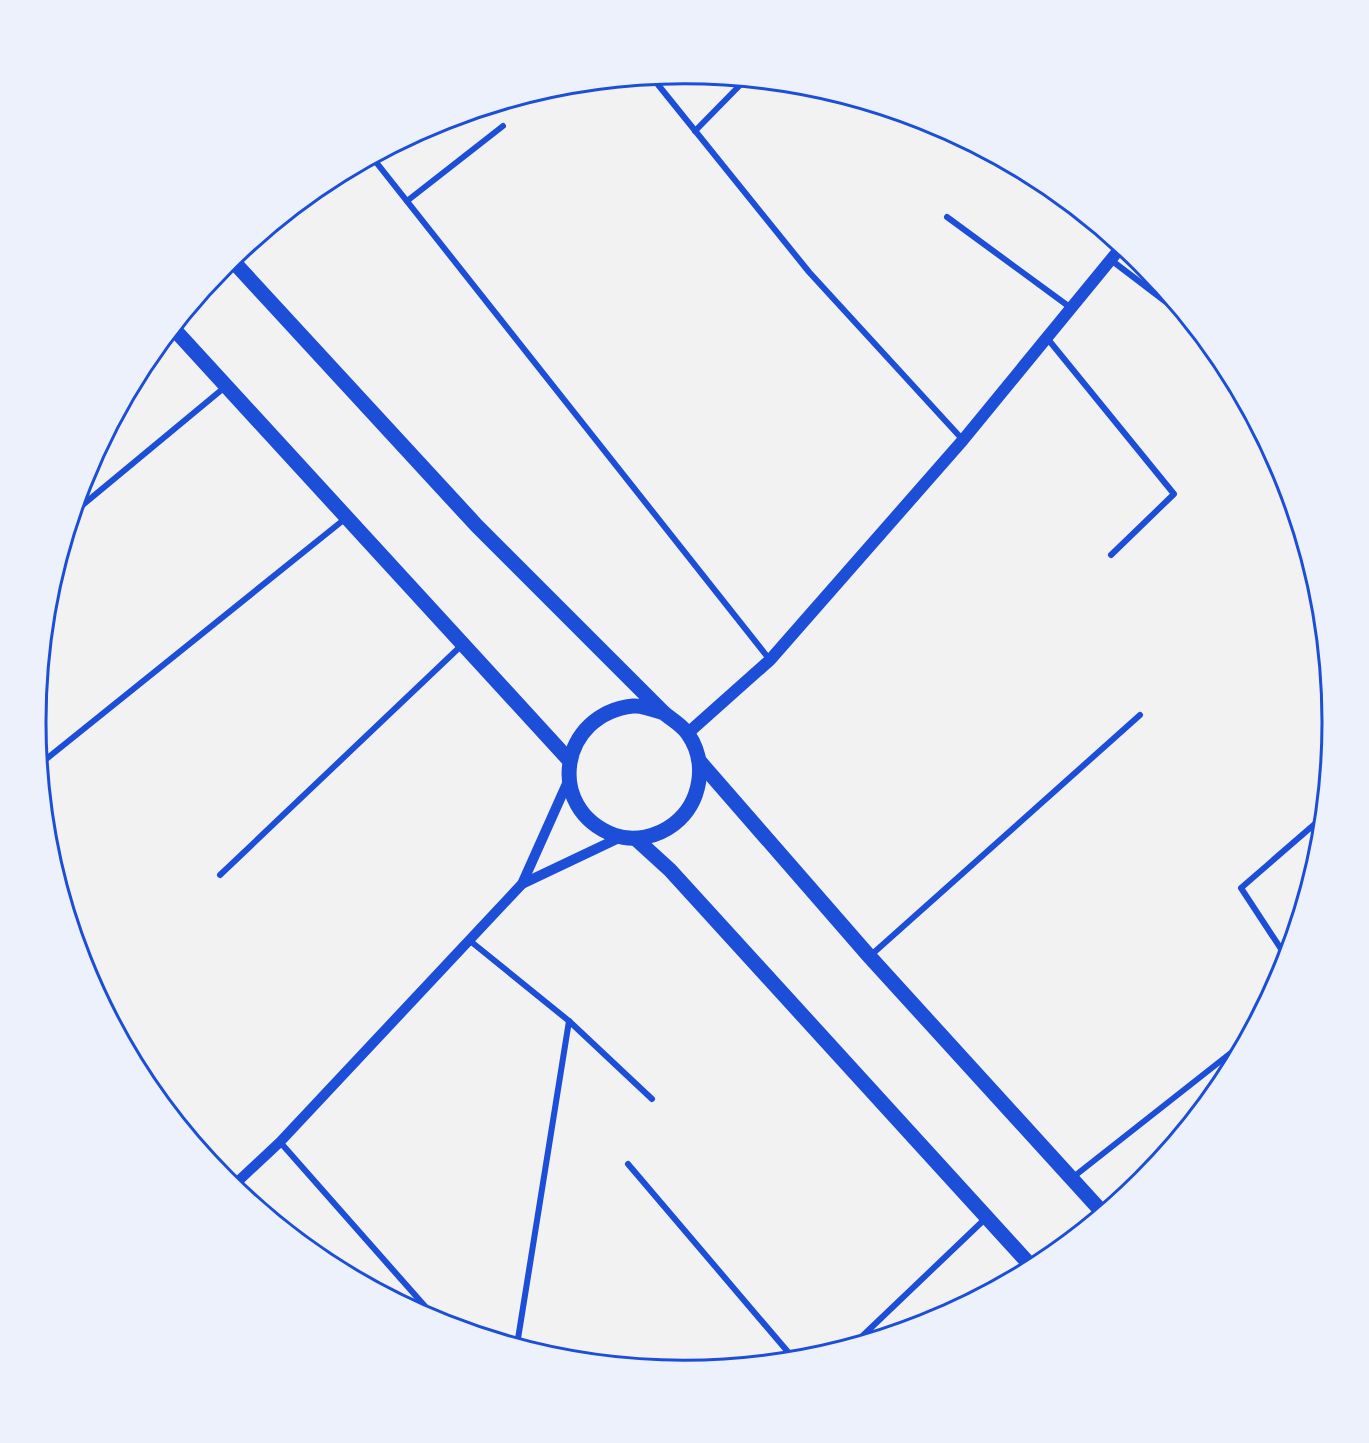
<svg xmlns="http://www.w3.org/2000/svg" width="1369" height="1443" viewBox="0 0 1369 1443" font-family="'Work Sans',sans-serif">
  <rect width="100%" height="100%" fill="#f2f2f2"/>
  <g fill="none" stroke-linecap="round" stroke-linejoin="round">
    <g stroke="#1d4ed8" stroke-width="6">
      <polyline points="651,76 809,272 963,440"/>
      <polyline points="695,131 746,79"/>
      <polyline points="372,157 770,660"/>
      <polyline points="407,201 503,126"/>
      <polyline points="947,217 1071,308"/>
      <polyline points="1111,260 1191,321"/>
      <polyline points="1047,338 1174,494 1111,555"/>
      <polyline points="73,513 225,387"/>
      <polyline points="40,764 346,518"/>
      <polyline points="220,875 463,644"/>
      <polyline points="469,940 569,1021 652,1099"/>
      <polyline points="870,956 1140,715"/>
      <polyline points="1287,958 1241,888 1324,816"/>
      <polyline points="280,1142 438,1321"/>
      <polyline points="628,1164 794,1359"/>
      <polyline points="1072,1178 1246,1041"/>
      <polyline points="517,1345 569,1021"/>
      <polyline points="853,1345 986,1218"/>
    </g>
    <g stroke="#1d4ed8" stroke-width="10">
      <polyline points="522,884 621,837"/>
      <polyline points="233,1186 280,1142 522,884 569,779"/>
    </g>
    <polyline stroke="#1d4ed8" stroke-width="12" points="688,733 770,660 963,440 1122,246"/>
    <g stroke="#1d4ed8" stroke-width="15">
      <path d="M231,259L477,526L664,713C671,719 683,726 688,734C708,763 701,803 674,824C657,837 634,842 614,835C544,808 560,714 633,706C642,705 655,710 664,713"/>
      <polyline points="173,328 569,760"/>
      <polyline points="700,762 869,956 1103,1213"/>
      <polyline points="636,839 670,870 1032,1267"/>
    </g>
  </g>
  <path d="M0 0H1369V1443H0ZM46 722a638 638 0 1 1 1276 0a638 638 0 1 1-1276 0Z" fill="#edf1fc" fill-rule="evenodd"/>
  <path fill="none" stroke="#1d4ed8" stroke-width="3" d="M46 722a638 638 0 1 1 1276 0a638 638 0 1 1-1276 0Z"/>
</svg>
